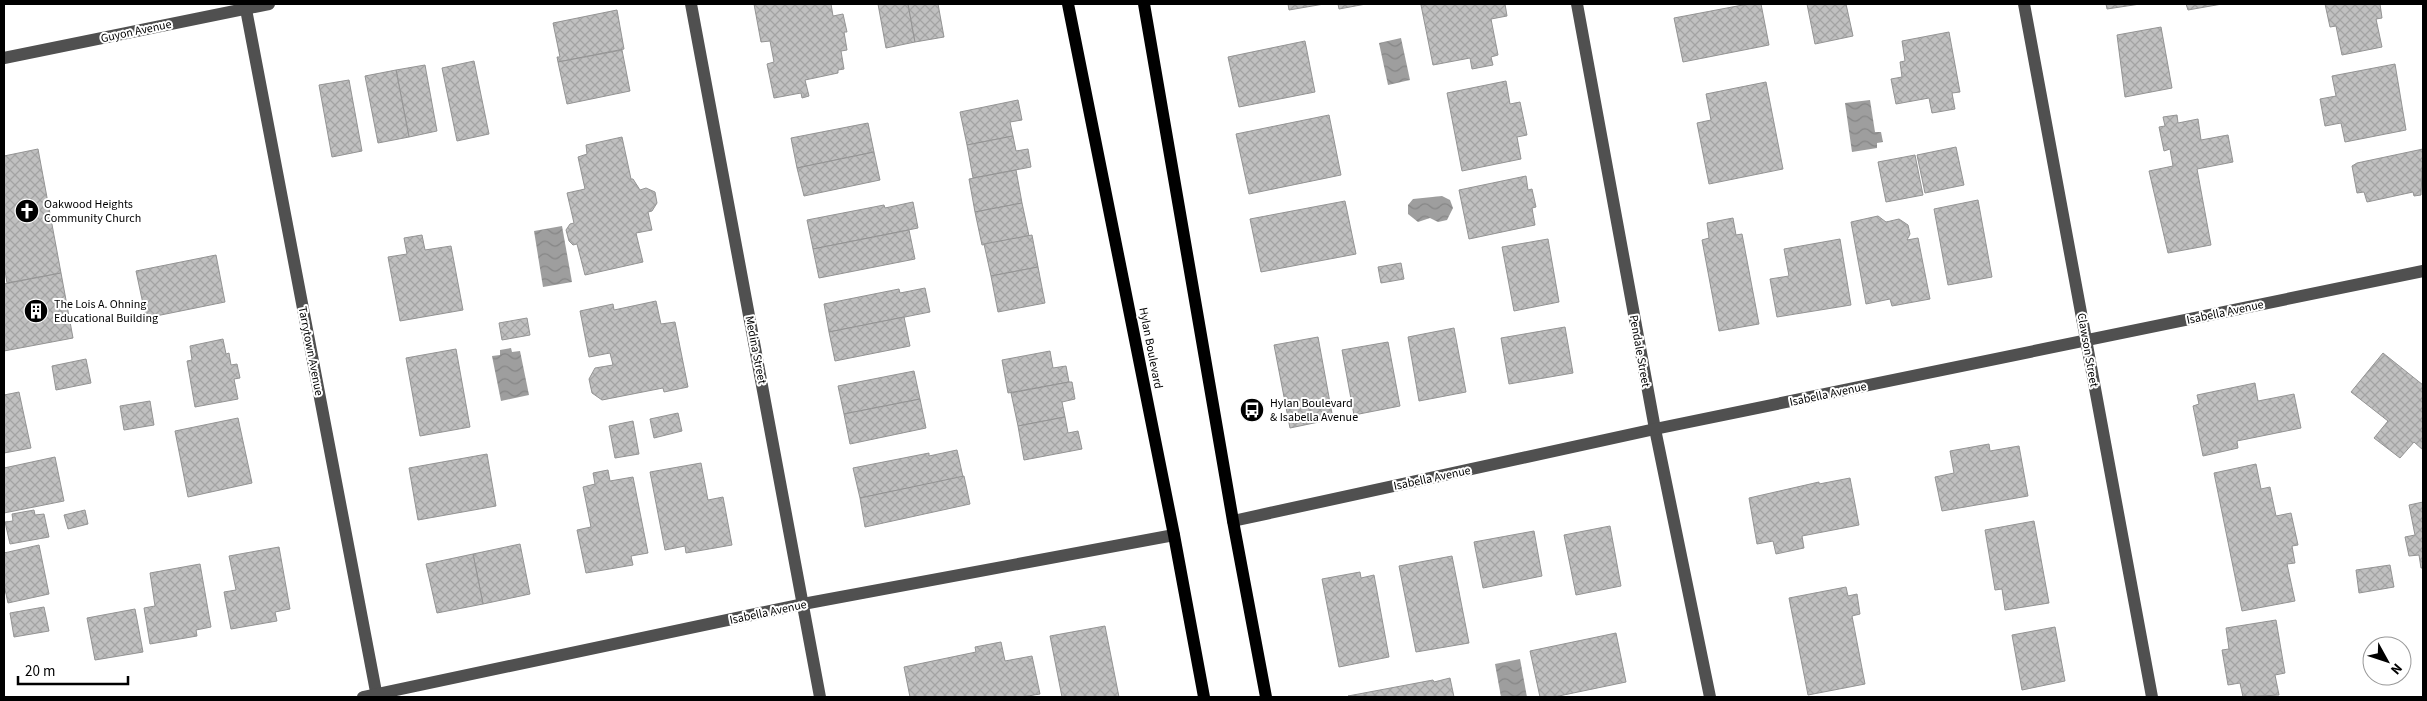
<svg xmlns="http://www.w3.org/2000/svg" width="2427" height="701" viewBox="0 0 2427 701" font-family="'Source Sans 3',sans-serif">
  <defs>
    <pattern id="water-waves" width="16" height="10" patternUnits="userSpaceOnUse" patternTransform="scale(1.25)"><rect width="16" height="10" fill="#9e9e9e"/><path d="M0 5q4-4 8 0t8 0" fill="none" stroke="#868686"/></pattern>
    <pattern id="building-cross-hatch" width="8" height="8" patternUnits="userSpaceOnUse" patternTransform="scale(1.25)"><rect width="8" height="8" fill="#c0c0c0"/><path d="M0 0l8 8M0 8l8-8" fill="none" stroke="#a3a3a3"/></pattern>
  </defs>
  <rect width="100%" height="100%" fill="#fff"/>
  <g fill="url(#water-waves)">
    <polygon points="1401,38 1410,80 1388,85 1379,43"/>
    <polygon points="1870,100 1875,132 1881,132 1883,142 1877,143 1877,148 1852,152 1845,103"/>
    <polygon points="1442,196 1450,200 1453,208 1447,220 1438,222 1430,218 1418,222 1408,214 1408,205 1413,199"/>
    <polygon points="562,226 572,282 543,287 534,231"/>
    <polygon points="511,348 512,352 520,351 529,395 501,401 492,356 500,355 500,350"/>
    <polygon points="1520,659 1527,697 1501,697 1495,664"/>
  </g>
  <g fill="url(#building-cross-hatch)" stroke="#949494">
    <polygon points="754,4 831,4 833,16 843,14 847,32 844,32 847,50 841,51 844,69 838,70 838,73 805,80 809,96 802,98 801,93 774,98 767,64 774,62 770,41 761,42"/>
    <polygon points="878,4 908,4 915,42 886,48"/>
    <polygon points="908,4 938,4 944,37 915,42"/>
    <polygon points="1288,4 1324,4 1289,10"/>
    <polygon points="1338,4 1366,4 1339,9"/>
    <polygon points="1429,4 1505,4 1507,16 1491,19 1498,55 1491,57 1493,65 1472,69 1470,58 1433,65 1421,5"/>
    <polygon points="1748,4 1761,4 1769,45 1683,62 1674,18"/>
    <polygon points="1807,4 1846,4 1853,36 1815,44"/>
    <polygon points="2106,4 2140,4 2107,9"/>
    <polygon points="2186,4 2222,4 2188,10"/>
    <polygon points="2325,4 2380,4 2382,18 2376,19 2382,47 2342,55 2336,26 2330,27"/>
    <polygon points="617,10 624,49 558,62 557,57 560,57 553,23"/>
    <polygon points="2161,27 2172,88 2125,97 2117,35"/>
    <polygon points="1949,32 1960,92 1952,93 1955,109 1932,113 1929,98 1896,104 1891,79 1902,77 1900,62 1905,61 1902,41"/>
    <polygon points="1305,41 1315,92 1239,107 1228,57"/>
    <polygon points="622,50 630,91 567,104 558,62"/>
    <polygon points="474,61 489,134 457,141 442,68"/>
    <polygon points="2395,64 2406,130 2345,142 2341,123 2325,126 2320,99 2336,96 2332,76"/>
    <polygon points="425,65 437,131 409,137 396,70"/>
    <polygon points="396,70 409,137 378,143 365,76"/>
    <polygon points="349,80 362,151 332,157 319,85"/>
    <polygon points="1506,81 1510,104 1520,102 1527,135 1517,137 1521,159 1462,171 1447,93"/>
    <polygon points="1766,82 1783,169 1709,184 1697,123 1711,120 1706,94"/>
    <polygon points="1018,100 1022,120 1010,122 1013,136 967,145 960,112"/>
    <polygon points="1329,115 1341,175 1249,194 1236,134"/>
    <polygon points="2177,115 2178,123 2198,119 2201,140 2228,135 2233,162 2197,169 2211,245 2168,253 2149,171 2173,166 2170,149 2164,151 2159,127 2165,126 2163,117"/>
    <polygon points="868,123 874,152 797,168 791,138"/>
    <polygon points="1013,136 1016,151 1028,149 1031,167 973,178 967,145"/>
    <polygon points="622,137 631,179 633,179 640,190 646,188 655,192 657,203 652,211 648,212 652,230 636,233 643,262 585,275 577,244 573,245 569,241 566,230 570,224 574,223 567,193 585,189 578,157 587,154 586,145"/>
    <polygon points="1956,147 1964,185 1925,193 1917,155"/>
    <polygon points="38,149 61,273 7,283 4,266 4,156"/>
    <polygon points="2423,149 2421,195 2414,196 2413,192 2367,202 2364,192 2357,193 2352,166 2357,163"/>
    <polygon points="874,152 880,180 804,196 797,168"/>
    <polygon points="1915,155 1923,195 1886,202 1878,162"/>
    <polygon points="1016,170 1022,203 975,212 969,179"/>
    <polygon points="1526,176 1528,190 1532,189 1536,207 1532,208 1535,225 1469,239 1459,190"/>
    <polygon points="1978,200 1992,277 1948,285 1934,209"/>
    <polygon points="1345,201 1356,254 1261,272 1250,219"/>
    <polygon points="913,202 918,228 813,249 807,220 884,205 885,208"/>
    <polygon points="1022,203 1029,236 982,245 975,212"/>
    <polygon points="1878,216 1886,222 1899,219 1908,225 1910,234 1907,240 1918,238 1930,299 1892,306 1890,299 1866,304 1851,222"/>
    <polygon points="1733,218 1736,235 1742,234 1759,324 1719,331 1702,240 1709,238 1707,223"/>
    <polygon points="909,230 915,259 819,278 813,249"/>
    <polygon points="422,235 425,250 451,246 463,310 400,321 388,257 407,254 404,238"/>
    <polygon points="1032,235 1038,267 991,276 984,244"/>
    <polygon points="1548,239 1559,302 1514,311 1502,247"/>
    <polygon points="1840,239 1851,305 1777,317 1770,279 1789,276 1784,249"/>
    <polygon points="216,255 225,302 146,318 136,271"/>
    <polygon points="1401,263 1404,279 1381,283 1378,267"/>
    <polygon points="1038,267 1045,303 998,312 991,276"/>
    <polygon points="61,273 73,338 4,351 4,284"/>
    <polygon points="925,288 930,312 829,332 824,304 899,289 900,293"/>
    <polygon points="656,301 661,324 675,322 688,387 664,392 663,388 602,400 592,393 589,379 595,368 613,365 610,353 589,357 580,311 613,304 614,310"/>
    <polygon points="904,317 910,346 835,361 829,332"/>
    <polygon points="527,318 530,335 502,340 499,323"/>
    <polygon points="1565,327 1573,373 1509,384 1501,338"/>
    <polygon points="1454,328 1466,392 1419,401 1408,337"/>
    <polygon points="1318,337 1333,419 1290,428 1274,345"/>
    <polygon points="223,339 226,354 229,353 231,365 237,364 240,378 234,379 238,399 195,407 187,361 192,360 190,346"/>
    <polygon points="1388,342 1400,406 1354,415 1342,350"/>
    <polygon points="456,349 470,427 420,436 406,358"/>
    <polygon points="1050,351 1053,368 1066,366 1069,382 1008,393 1002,360"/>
    <polygon points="2383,353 2423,385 2423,450 2414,442 2400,458 2374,438 2388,421 2351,392"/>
    <polygon points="86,359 91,383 56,390 52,366"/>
    <polygon points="914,371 920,399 844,414 838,386"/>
    <polygon points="1069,382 1072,382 1075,399 1062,402 1065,417 1018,426 1011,393"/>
    <polygon points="2255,383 2258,401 2294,394 2301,428 2237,441 2238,448 2203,456 2193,406 2199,404 2197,395"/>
    <polygon points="19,392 31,448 4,453 4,395"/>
    <polygon points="920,399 926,428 850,444 844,414"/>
    <polygon points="150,401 154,425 124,430 120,406"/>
    <polygon points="678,413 682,431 654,438 650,419"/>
    <polygon points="1065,417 1068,433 1078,431 1082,449 1024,460 1018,426"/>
    <polygon points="238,418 252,483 188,497 175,431"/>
    <polygon points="633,421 639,454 615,458 609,426"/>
    <polygon points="1989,444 1990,451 2019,446 2028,496 1942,511 1935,477 1954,473 1950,451"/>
    <polygon points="957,450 963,477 860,498 853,468 929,453 929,456"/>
    <polygon points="487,454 496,506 418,520 409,468"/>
    <polygon points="55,457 64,501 4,513 4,468"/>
    <polygon points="701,463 708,500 723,497 732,545 686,553 685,546 665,550 650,472"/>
    <polygon points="2256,464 2261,489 2270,487 2276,516 2291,513 2298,545 2292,546 2295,563 2287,564 2295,601 2242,611 2214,473"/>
    <polygon points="608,470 610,481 633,477 648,553 631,556 633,565 586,573 577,530 591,527 583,487 595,484 593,473"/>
    <polygon points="964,476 970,504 865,527 860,498"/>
    <polygon points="1850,478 1859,525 1802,536 1804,548 1776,554 1773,541 1757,544 1749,498 1819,482 1819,484"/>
    <polygon points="2423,502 2423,568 2421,568 2419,555 2409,556 2405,537 2415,535 2409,505"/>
    <polygon points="34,510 35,515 44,514 49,537 10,544 5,522 13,521 12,514"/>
    <polygon points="85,510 88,524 68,529 64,515"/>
    <polygon points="2034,521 2049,603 2005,610 2002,589 1995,590 1985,530"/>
    <polygon points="1610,526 1621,586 1576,595 1564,535"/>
    <polygon points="1534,531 1542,576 1483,588 1474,542"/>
    <polygon points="520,544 530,594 483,604 473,554"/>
    <polygon points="39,545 49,594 8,603 4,585 4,553"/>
    <polygon points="279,547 290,609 275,612 277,621 231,629 224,592 236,590 229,556"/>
    <polygon points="473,554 483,604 437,613 426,564"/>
    <polygon points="1452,556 1469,643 1416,652 1399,566"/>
    <polygon points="200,564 211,627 196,630 197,636 150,644 144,608 155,606 150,573"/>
    <polygon points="2390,565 2394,587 2359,593 2356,570"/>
    <polygon points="1360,572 1361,578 1374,575 1389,657 1339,667 1322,579"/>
    <polygon points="1846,587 1848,596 1857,594 1860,614 1852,616 1865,684 1808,695 1789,598"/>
    <polygon points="44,607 49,631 14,637 10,613"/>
    <polygon points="135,609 143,652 95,660 87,618"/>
    <polygon points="2276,620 2285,673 2275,675 2279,695 2243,697 2240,683 2228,685 2222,650 2229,649 2226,628"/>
    <polygon points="1105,626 1119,697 1062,697 1050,636"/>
    <polygon points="2055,627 2065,681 2022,690 2012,635"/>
    <polygon points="1616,633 1626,682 1554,697 1540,697 1530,651"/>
    <polygon points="1001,642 1005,661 1032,656 1040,694 1022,697 910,697 904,667 976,652 975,647"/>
    <polygon points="1450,678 1454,697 1348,696 1433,680 1434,682"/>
  </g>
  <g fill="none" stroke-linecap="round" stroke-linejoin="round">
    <g stroke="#505050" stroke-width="12">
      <polyline points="245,4 377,697"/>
      <polyline points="691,4 820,697"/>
      <polyline points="1577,4 1655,429 1710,697"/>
      <polyline points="2024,4 2152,697"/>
      <polyline points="4,58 269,4"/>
      <polyline points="1233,521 1655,429 2423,271"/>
      <polyline points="363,697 803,604 1174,535"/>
    </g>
    <g stroke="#000" stroke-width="12">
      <polyline points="1068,4 1174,535 1204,697"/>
      <polyline points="1144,4 1233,521 1266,697"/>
    </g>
  </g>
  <defs>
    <g id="church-disc" transform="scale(1.25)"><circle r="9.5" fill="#000" stroke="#fff"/><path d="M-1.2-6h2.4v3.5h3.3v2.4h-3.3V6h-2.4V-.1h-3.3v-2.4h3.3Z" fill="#fff"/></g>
    <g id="building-disc" transform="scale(1.25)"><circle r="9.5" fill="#000" stroke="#fff"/><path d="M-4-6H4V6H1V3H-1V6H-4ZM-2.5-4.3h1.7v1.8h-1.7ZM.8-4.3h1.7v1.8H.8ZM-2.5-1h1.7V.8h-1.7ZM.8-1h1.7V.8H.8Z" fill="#fff"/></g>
    <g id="bus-disc" transform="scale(1.25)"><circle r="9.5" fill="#000" stroke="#fff"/><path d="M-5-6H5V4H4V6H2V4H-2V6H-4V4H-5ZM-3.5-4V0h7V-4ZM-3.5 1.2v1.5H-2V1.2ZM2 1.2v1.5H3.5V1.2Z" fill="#fff"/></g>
  </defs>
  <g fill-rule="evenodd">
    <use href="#church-disc" x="27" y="211"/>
    <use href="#building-disc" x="36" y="311"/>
    <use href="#bus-disc" x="1252" y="410"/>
  </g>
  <g text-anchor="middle" stroke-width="4" stroke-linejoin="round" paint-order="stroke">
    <g font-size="12" fill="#000" stroke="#fff">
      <text transform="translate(136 31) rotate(-12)" y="4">Guyon Avenue</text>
      <text transform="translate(2225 312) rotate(-12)" y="4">Isabella Avenue</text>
      <text transform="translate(1151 348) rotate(79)" y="4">Hylan Boulevard</text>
      <text transform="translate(756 350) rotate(79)" y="4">Medina Street</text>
      <text transform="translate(2088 350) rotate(80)" y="4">Clawson Street</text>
      <text transform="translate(311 351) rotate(79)" y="4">Tarrytown Avenue</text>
      <text transform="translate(1640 351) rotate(80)" y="4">Pendale Street</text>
      <text transform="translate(1828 394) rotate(-12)" y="4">Isabella Avenue</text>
      <text transform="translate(1432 478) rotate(-12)" y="4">Isabella Avenue</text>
      <text transform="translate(768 612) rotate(-12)" y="4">Isabella Avenue</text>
    </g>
    <g font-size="12" fill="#000" stroke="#fff" text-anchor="start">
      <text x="44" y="208">Oakwood Heights<tspan x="44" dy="14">Community Church</tspan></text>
      <text x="54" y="308">The Lois A. Ohning<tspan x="54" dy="14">Educational Building</tspan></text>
      <text x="1270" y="407">Hylan Boulevard<tspan x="1270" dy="14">&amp; Isabella Avenue</tspan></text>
    </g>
  </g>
  <rect width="2427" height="701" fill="none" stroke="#000000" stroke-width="10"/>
  <g transform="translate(2387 661) rotate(130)"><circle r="24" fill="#ffffff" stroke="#999999"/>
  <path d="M0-4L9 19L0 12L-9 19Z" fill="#000000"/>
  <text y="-8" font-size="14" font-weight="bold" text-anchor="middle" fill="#000000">N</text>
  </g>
  <path d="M18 676v8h110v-8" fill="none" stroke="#000000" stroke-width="2.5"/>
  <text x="25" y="676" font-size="15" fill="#000000" stroke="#ffffff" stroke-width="4" paint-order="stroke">20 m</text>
</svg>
